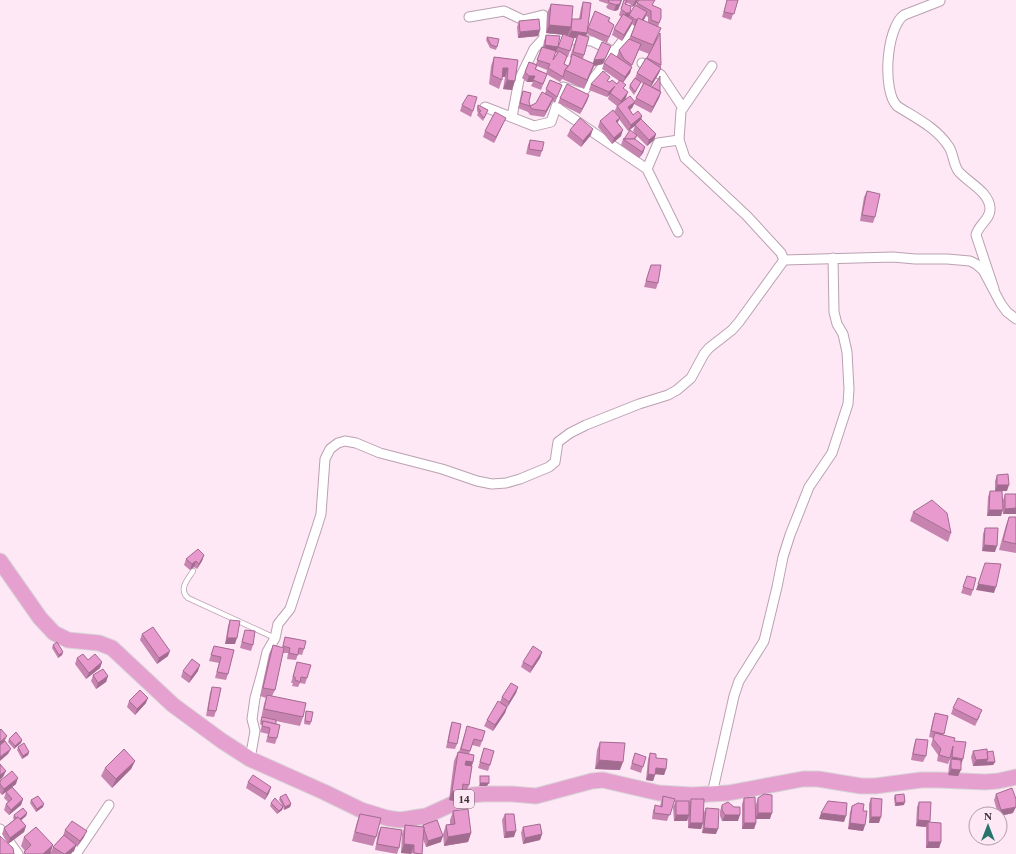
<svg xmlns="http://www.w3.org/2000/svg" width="1016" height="854" viewBox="0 0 1016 854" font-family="Georgia,serif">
  <rect width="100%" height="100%" fill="#fee8f5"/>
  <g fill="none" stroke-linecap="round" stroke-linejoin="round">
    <g stroke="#baa1b1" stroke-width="6">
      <path id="service" d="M193,571C188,579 178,589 188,598L275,638"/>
    </g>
    <g stroke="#baa1b1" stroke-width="11">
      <g id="minor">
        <path d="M940,1L904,15C886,28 882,91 897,106C916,118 937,128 949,147C954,155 953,165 959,172C969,183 989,192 990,208C991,219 978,225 976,235L994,289"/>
        <polyline points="469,17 504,11 523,20 543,15 544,38 534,49 519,80 512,117"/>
        <polyline points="547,38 592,41 612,51"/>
        <polyline points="642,63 661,75 683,108"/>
        <polyline points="712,66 681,111 679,140 685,158 747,216 781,253 784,260"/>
        <polyline points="485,107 534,126 551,122 563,87 582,93 632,29 635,26 645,30"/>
        <polyline points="556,107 647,169 678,232"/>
        <polyline points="647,169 658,143 679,140"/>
        <polyline points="784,260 893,257 915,259 947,259 970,261 976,264 983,270 1001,304 1007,312 1016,319"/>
        <polyline points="250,759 255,731 252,719 255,698 263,669 267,652 275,638 278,624 290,609 317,527 321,514 325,459 330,449 338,443 345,441 356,443 380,453 442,469 477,481 492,484 506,483 520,479 549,467 555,462 558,442 570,433 586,425 639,404 668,395 677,390 691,378 704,354 709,348 732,330 739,322 784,260"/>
        <polyline points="712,794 734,696 739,681 764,641 777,587 783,557 790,535 809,487 832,453 848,404 849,389 847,352 843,334 837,324 834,312 833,258"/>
        <polyline points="0,829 18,854"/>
        <polyline points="76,854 109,805"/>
      </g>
    </g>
    <g stroke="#d7d5d7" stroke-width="17">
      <polyline id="trunk" points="0,561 40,618 54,633 68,640 99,643 112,648 173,705 222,741 250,759 324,792 361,810 387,818 400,820 426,816 472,795 483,794 512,794 536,796 592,781 603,780 620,784 659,793 692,795 728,793 803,779 818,779 861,786 875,786 921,780 939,780 985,782 998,781 1016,777"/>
    </g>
    <use href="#service" stroke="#fff" stroke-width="4.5"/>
    <use href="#minor" stroke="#fff" stroke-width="9"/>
    <use href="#trunk" stroke="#e6a0d0" stroke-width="15"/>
  </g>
  <g fill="#c884b1" fill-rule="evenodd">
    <polygon points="599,0 622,0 618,10 614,11 608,9 606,7 608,4 599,1"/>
    <path d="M624,0H638L636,4L632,7L630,4L627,3L626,4L630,13L636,6L637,3L653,5L661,18L658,27L657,37L661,65V68L659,73L651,87L661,92L659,98L651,113L634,104L632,108L630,110L633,115L642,116L641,120L656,134L654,140L647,146L637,136L635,140L645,147L643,153L639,158L621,145L623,139L635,133L633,131L635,126L628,131L619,119L617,124L621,136L612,144L598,127L600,121L614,112L617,106L608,99L609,95L607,97L589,90L591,84L609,82L617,84L619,81L602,69L604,63L617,57V56L619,50L629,39L635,25L634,26L632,24L622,41L612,35L614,29L621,17L619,15ZM646,16L648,17V23L643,21ZM639,50L649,54L637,73L635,78L630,85L629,88L634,95L641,82L643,84L634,102L624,100L626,98L623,83L630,73L631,67Z"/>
    <polygon points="727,0 738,0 731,20 722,17"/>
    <path d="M583,2L587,30L595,11L610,18L609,21L614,25L607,43L587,34L586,36L584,55L583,59L593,63L594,60L608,52L603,64L594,66L584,89L562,79L560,82L546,74L547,70L537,66L536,69L547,74L541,90L531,86L533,82H527L522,78L529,62L536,64L542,47H543L544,41L546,35L558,47L563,35L546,33L547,13L551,4L572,20L579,19L581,8ZM574,38H576L570,57L571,58L568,66L564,64L567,57H568ZM555,52L557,53L553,60Z"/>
    <polygon points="519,21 540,30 538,36 518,38 517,27"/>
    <polygon points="487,37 497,47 496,50 490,48 486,40"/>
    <polygon points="494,57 518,60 512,90 503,89 505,77 502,77 502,80 499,89 489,84 491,66"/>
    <polygon points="550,80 562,85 555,103 552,101 544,117 530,115 528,112 518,108 523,91 529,101 530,106 536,103 545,93"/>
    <polygon points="589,95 587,101 580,114 558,103 560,98"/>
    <polygon points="462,105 473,111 471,117 460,111"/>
    <polygon points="478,105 487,113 483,121 477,115 478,113 477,111 477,108"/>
    <polygon points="503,124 494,143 483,137 485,131"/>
    <polygon points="570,130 591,135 581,147 567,136"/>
    <polygon points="530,140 542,151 540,157 526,154 528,145"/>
    <polygon points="867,191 875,217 873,223 860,221 864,197"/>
    <polygon points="651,265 658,283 656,289 644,287"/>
    <polygon points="997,475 1007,491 1002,491 1001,516 987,516 988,497 990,491 995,491 995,481"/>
    <polygon points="1005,494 1016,494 1016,514 1003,514 1003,500"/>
    <polygon points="913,512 951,533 948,542 910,521"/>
    <polygon points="1009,517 1016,517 1016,553 999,550 1006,525"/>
    <polygon points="985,528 995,552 982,551 983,534"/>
    <polygon points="204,555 202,561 197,569 194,567 190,570 184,565 186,559"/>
    <polygon points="967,576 973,590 971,596 961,593"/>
    <polygon points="230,620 235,644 225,644 228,626"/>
    <polygon points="245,630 253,645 251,651 240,648"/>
    <polygon points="142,634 168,656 157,664 140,640"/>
    <polygon points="285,637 304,649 302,655 298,654 296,660 287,659 288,653 283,653 275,690 272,696 303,717 300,726 276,721 276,724 277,738 275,744 266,742 268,734 260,732 262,725 260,724 264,704 266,698 260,696 269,654 273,645 282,648"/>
    <polygon points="53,645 63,652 62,655 58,658 52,648"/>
    <polygon points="214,646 234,650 228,674 226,680 215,678 219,663 209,661"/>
    <polygon points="542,652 540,658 530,673 521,667 523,662"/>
    <polygon points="77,658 102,662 100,668 86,679 75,664"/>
    <polygon points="297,662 307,678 305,684 300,683 298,687 292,686 293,683 291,683"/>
    <polygon points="183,671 198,671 189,683 181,677"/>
    <polygon points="93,675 108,676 106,682 96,689 91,681"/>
    <polygon points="212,687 216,711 214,717 206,716 210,693"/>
    <polygon points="518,687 516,693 507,707 505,713 493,731 484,726 487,720 500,702 502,697"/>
    <polygon points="129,701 146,703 135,715 127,707"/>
    <polygon points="953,708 980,716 975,726 951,714"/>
    <polygon points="306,711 311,722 310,725 304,724"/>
    <polygon points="935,713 948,716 943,735 954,741 961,765 958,776 948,775 949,765 951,757 948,764 937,761 938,755 931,745 933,738 929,737 933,719"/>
    <polygon points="452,722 457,744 455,749 446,748 450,728"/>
    <polygon points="467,726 482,741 480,747 472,745 469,754 473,762 472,766 469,785 466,793 462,793 459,802 449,800 454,761 458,752 459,752"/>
    <polygon points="9,739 22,740 21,743 14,749 8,742"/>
    <polygon points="916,739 926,756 923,762 911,760 914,745"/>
    <polygon points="600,742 620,770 595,769 597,750"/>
    <polygon points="18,747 29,752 28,755 22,759 17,750"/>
    <polygon points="484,748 490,765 488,771 478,768"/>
    <polygon points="973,751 987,752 995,762 993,765 973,766 971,757"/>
    <polygon points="635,753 646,757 641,773 630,769"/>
    <polygon points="650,753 656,758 666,769 664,775 655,774 653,781 646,780 648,759"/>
    <polygon points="135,761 131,769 112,788 101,776 105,768"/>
    <polygon points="0,781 16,784 2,795 0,793"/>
    <polygon points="248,782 271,787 269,793 265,800 246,788"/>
    <polygon points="6,792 23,799 21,805 9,815 4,810 6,804 8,802 4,798"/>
    <polygon points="996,794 1013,813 1000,816 1000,814 998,814 994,800"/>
    <polygon points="895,795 904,805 895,806 894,798"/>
    <polygon points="663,796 675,799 667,821 652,819 653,811 655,805 660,806 661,802"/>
    <polygon points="280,797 291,804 290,807 284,810 283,807 282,810 277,814 270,806 271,803 282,805 279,800"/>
    <polygon points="744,798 755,813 756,804 758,798 770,819 756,819 756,823 754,829 742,829 742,804"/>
    <polygon points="871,798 879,823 869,823 869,804"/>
    <polygon points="691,799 703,820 703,814 706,808 716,834 702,833 703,823 701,829 688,828 688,818 687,821 674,821 673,807 676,801 689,803"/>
    <polygon points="31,800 43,807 36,812 30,803"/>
    <polygon points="919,802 930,821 929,822 941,842 939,848 926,848 926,827 916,826 917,807"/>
    <polygon points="722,805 734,807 738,821 722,821 720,816 720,811"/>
    <polygon points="852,806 863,811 865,825 863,831 848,829 850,812"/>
    <polygon points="453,811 471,833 468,842 444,846 443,834 446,825 450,824 450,820"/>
    <polygon points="27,813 26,816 21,820 26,826 24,832 8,844 2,834 4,828 14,820 13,818 14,815"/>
    <polygon points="360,814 376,837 373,846 352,841 357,822"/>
    <polygon points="505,814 514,837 504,838 502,820"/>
    <polygon points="405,825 422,827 423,825 441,842 426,847 423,839 422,854 401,853 402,834"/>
    <polygon points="381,827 399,848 397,854 375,850 378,833"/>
    <polygon points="523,827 542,834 540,840 523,844 521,833"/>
    <polygon points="65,830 84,837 77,847 76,846 74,851 70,854 23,854 25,851 21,846 24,837 53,845 50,852 51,852 53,847 63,836"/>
  </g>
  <g fill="#a26b90">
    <polygon points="622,0 618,10 614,11 616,5"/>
    <polygon points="636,0 638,0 636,4 632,7 635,1"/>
    <polygon points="647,12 645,18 640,26 642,20"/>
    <polygon points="626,13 630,13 628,19 623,19"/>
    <polygon points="639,19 637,24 634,26 636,20"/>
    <polygon points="633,20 631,26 622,41 624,35"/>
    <polygon points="549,25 571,27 568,35 546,33"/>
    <polygon points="540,30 538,36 518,38 520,32"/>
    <polygon points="571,31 587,33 585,39 578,34 576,38 568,37"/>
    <polygon points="641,44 630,69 632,67 630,73 622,83 625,77 630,69"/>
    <polygon points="545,45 558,47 556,53 543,51"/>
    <polygon points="611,46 603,64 594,66 584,89 594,60"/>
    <polygon points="503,68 508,68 505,77 500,77"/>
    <polygon points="661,68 659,73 650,88 652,82"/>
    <polygon points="529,76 535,76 533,82 527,82"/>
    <polygon points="507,80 515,81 512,90 503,89"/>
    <polygon points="615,86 609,95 607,97 609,92"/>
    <polygon points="628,92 626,98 619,107 621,101"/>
    <polygon points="661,92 659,98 651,113 653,107"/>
    <polygon points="589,95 587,101 580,114 582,109"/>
    <polygon points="553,98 551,104 544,117 546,111"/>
    <polygon points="635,102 632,108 625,113 628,107"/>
    <polygon points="642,116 640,122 628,131 631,125"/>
    <polygon points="506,118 503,124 494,143 496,137"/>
    <polygon points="620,118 617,124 616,121"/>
    <polygon points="593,129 591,135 581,147 583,141"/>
    <polygon points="623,130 621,136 612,144 614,138"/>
    <polygon points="656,134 654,140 647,146 649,140"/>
    <polygon points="645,147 643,153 639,158 642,152"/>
    <polygon points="997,485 1009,485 1007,491 995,491"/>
    <polygon points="1016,508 1016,514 1003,514 1005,509"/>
    <polygon points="989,510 1003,510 1001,516 987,516"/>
    <polygon points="984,545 997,546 995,552 982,551"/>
    <polygon points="204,555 202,561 197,569 199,564"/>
    <polygon points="196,561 194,567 190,570 192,564"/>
    <polygon points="978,584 996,587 994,593 976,590"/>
    <polygon points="227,638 237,638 235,644 225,644"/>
    <polygon points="170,651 168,656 157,664 159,658"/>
    <polygon points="63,652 62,655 58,658 59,655"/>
    <polygon points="542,652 540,658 530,673 532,667"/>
    <polygon points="102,662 100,668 86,679 89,673"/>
    <polygon points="200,665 198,671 189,683 191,677"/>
    <polygon points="108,676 106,682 96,689 98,683"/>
    <polygon points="518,687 516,693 507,708 509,702"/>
    <polygon points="148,698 146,703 135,715 137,709"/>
    <polygon points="507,707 505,713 493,731 495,725"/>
    <polygon points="7,736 4,742 0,746 0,742"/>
    <polygon points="22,740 21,743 14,749 15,746"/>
    <polygon points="11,749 8,754 0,761 0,757"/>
    <polygon points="29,752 28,755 22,759 23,756"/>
    <polygon points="952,757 963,759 961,765 951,760"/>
    <polygon points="988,759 995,762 993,765 973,766 976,760"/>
    <polygon points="599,760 623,762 620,770 595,769"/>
    <polygon points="135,761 131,769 112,788 116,779"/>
    <polygon points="466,761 473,762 470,771 463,770"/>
    <polygon points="656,768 666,769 664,775 654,774"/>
    <polygon points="951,769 961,770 958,776 948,775"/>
    <polygon points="6,771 3,777 0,780 0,775"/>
    <polygon points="648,774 655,775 653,781 646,780"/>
    <polygon points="18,778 16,784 2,795 4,789"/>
    <polygon points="480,783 489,783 487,786 479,786"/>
    <polygon points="271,787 269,793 265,800 267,794"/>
    <polygon points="452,791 462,793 459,802 449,800"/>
    <polygon points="23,799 21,805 9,815 11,810"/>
    <polygon points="905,802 904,805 895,806 896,803"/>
    <polygon points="44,804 43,807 36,812 37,809"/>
    <polygon points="291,804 290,807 284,810 285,807"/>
    <polygon points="283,807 282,810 277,814 279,811"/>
    <polygon points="1016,807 1013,813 1000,816 1001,810"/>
    <polygon points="27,813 26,816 17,824 18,821"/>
    <polygon points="758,813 772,813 770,819 755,819"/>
    <polygon points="821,813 846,816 844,822 819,819"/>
    <polygon points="676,815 689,815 687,821 674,821"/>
    <polygon points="725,815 740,815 738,821 722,821"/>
    <polygon points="871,817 881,817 879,823 869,823"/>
    <polygon points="918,820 930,821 928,826 928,822 926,827 916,826"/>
    <polygon points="690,823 703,823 701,829 688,828"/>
    <polygon points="744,823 756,823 754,829 742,829"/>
    <polygon points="850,823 865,825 863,831 848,829"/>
    <polygon points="26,826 24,832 8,844 10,838"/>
    <polygon points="704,828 718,829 716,834 702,833"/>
    <polygon points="87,831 84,837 77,847 80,841"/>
    <polygon points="516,831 514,837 504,838 506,832"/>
    <polygon points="471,833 468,842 444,846 448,837"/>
    <polygon points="542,834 540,840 523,844 525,838"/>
    <polygon points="443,836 441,842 426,847 428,841"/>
    <polygon points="928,842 941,842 939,848 926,848"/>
    <polygon points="404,844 414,845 411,854 401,853"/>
    <polygon points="53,845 50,854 43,854"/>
    <polygon points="76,845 74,851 70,854 65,854"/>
  </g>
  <g fill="#e899ce" stroke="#a26b90">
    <polygon points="609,0 621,0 620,4 616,5 610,3 608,1"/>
    <polygon points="624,0 627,0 625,4 631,6 630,13 626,13 621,9"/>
    <polygon points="639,0 655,0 652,5 661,9 661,18 659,23 651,20 651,11 637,3"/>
    <polygon points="727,0 738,0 734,14 724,12"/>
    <polygon points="583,2 591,3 587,33 571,31 572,19 581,19"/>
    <polygon points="551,4 573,6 571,27 549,25"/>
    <polygon points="635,5 647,12 642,20 639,19 636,20 629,15"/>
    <polygon points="595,11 610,18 608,21 614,25 609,37 588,28"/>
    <polygon points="623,14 633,20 624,35 614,29"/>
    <polygon points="638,18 661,28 653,45 631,36"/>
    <polygon points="539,19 540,30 520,32 519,21"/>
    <polygon points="660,33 661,65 647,58"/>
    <polygon points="563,34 574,38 570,51 558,47 545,45 546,35 560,36 558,47"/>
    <polygon points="578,34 589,37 584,55 573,52"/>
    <polygon points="487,37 499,39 497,47 491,45"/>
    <polygon points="629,39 641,44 632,65 624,59 619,50"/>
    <polygon points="602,42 611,46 605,59 594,60"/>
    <polygon points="542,47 556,51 553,60 559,51 567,56 564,64 568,66 565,70 563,77 548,68 550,64 537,60"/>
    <polygon points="611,53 632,67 625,77 604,63"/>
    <polygon points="572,54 594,64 587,80 565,70 570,64"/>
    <polygon points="494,57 518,60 515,81 507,80 508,68 503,68 502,80 492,75"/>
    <polygon points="646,58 661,68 652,82 637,73"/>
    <polygon points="529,62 537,65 535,69 547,74 543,84 533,80 535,76 529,76 525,72"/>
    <polygon points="603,71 610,77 607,81 610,82 612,80 617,84 620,80 626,85 623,88 628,92 621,101 610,93 615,86 609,92 591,84"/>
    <polygon points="660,76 660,91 652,87 658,80"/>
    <polygon points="635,78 641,82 635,92 630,85"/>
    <polygon points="550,80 562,85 557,97 546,89"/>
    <polygon points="644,83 661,92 653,107 636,98"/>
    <polygon points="567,84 589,95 582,109 560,98"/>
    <polygon points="523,91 531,93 529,101 530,106 536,103 542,92 553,98 546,111 532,109 530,106 520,103"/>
    <polygon points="468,95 477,97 473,111 462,105"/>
    <polygon points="630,96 635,102 628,107 633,115 638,111 642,116 631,125 617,106"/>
    <polygon points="478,105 488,110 484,118 479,112 481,111 478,108"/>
    <polygon points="613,110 620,118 616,121 623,130 614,138 600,121"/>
    <polygon points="495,112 506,118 496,137 485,131"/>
    <polygon points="580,118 593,129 583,141 570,130"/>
    <polygon points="641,119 656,134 649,140 635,125"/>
    <polygon points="630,130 637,135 634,139 624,139"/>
    <polygon points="623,139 635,139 645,147 642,152"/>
    <polygon points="530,140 544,142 542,151 529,149"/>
    <polygon points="867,191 880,194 875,217 862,215"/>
    <polygon points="651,265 661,265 658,283 646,281"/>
    <polygon points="1008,474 1009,485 997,485 997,475"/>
    <polygon points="990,491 1002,491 1003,510 989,510"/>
    <polygon points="1005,494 1016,494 1016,508 1005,509"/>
    <polygon points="932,500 947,513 951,533 913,512"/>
    <polygon points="1009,517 1016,517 1016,544 1003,541"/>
    <polygon points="985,528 998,528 997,546 984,545"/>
    <polygon points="198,549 204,555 199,564 196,561 192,564 186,559"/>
    <polygon points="985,563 1001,564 996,587 978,584"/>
    <polygon points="967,576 976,578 973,590 963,587"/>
    <polygon points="230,620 240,621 237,638 227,638"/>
    <polygon points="153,627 170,651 159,658 142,634"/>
    <polygon points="245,630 255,631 253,645 242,642"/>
    <polygon points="285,637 306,641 304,649 299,648 298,655 289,653 290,648 283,646"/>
    <polygon points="57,642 63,652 59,655 53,645"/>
    <polygon points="273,645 284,648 275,690 263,688"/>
    <polygon points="214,646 234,650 228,674 217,672 221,657 211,655"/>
    <polygon points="533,646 542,652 532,667 523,662"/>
    <polygon points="83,654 88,660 95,654 102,662 89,673 77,658"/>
    <polygon points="192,659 200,665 191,677 183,671"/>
    <polygon points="297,662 311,665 307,678 301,677 300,682 295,680 295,677 293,677"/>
    <polygon points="103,669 108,676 98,683 93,675"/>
    <polygon points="511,683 518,687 509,702 502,697"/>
    <polygon points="212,687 221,688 216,711 208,710"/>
    <polygon points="140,690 148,698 137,709 129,701"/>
    <polygon points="267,695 306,703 303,717 264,709"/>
    <polygon points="958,698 982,710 977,720 953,708"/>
    <polygon points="498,701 507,707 495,725 487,720"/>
    <polygon points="306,711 313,712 311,722 305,721"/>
    <polygon points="935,713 948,716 944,734 931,731"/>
    <polygon points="262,717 276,720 276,724 263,721 263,722 261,721"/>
    <polygon points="263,721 280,725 277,738 268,737 270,728 262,726"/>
    <polygon points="452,722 461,724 457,744 448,742"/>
    <polygon points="467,726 485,731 482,741 474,739 470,751 461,749"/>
    <polygon points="1,729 7,736 0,742 0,730"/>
    <polygon points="16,732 22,740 15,746 9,739"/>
    <polygon points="935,733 955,738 954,741 966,742 963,759 952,757 953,746 950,758 939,755 941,749 933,739"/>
    <polygon points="916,739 928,740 926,756 913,754"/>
    <polygon points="5,741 11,749 0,757 0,745"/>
    <polygon points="600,742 625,743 623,762 599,760"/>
    <polygon points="24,743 29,752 23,756 18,747"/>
    <polygon points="484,748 494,751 490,765 480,762"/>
    <polygon points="124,749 135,761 116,779 105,768"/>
    <polygon points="987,749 988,759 976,760 973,751"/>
    <polygon points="993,751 995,762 986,762 988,759 987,752"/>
    <polygon points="458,752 474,755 473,762 466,761 465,765 472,766 469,785 463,784 462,793 452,791"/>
    <polygon points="635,753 646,757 643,767 632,763"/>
    <polygon points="650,753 656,754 656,758 667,759 666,769 656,768 655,775 648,774"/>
    <polygon points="951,759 961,760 961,770 951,769"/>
    <polygon points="0,764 6,771 0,775"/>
    <polygon points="12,771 18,778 4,789 0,784 0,781"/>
    <polygon points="253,775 271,787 267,794 248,782"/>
    <rect x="480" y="776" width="9" height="7"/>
    <polygon points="12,787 23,799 11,810 6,804 12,799 6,792"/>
    <polygon points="1012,788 1016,799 1016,807 1001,810 996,794"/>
    <polygon points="286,794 291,804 285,807 280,797"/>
    <polygon points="764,794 772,795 772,813 758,813 758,798"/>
    <polygon points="904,794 905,802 896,803 895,795"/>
    <polygon points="38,796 44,804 37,809 31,800"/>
    <polygon points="663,796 675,799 670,815 654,813 655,805 662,807"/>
    <polygon points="755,797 756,823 744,823 744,798"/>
    <polygon points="275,798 283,807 279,811 271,803"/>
    <polygon points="871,798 882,799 881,817 871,817"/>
    <polygon points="691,799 704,799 703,823 690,823"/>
    <rect x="676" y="801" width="13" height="14"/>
    <polygon points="828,801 847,803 846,816 821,813"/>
    <polygon points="728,802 734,807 740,807 740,815 725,815 722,810 722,805"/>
    <polygon points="919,802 931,802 930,821 918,820"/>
    <polygon points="858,803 864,804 863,811 867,811 865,825 850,823 852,806"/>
    <polygon points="23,808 27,813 20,819 18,817 16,818 14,815"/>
    <polygon points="706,808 719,809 718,829 704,828"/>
    <polygon points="468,809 471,833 448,837 446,825 455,824 453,811"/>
    <polygon points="360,814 381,818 376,837 355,832"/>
    <polygon points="505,814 514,814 516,831 506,832"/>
    <polygon points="18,817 26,826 10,838 4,828"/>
    <polygon points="437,820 443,836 428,841 424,829 424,827 423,827 423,825"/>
    <polygon points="72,821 87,831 80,841 65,830"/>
    <polygon points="928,822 941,823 941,842 928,842"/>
    <polygon points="540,824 542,834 525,838 523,827"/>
    <polygon points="405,825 424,827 422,854 414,853 414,845 404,844"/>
    <polygon points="36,827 53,845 43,854 26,854 24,852 31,845 24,837"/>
    <polygon points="381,827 402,830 399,848 377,844"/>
    <polygon points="64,835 76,845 65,854 64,854 53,847"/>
    <polygon points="0,836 13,848 14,854 0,854"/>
  </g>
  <g text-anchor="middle" stroke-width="3" stroke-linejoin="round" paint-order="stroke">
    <rect fill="#fee8f5" stroke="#74666f" stroke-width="1" x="454" y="790" width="20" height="18" rx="3"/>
    <g font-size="11" font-weight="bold" fill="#392e35">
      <text x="464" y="803">14</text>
    </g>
  </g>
  <g transform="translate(988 826)"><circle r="19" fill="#fee8f5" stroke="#af9ea8"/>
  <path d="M0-3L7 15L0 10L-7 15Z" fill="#29736e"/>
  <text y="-6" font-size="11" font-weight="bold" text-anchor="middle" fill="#392e35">N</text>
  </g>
</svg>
